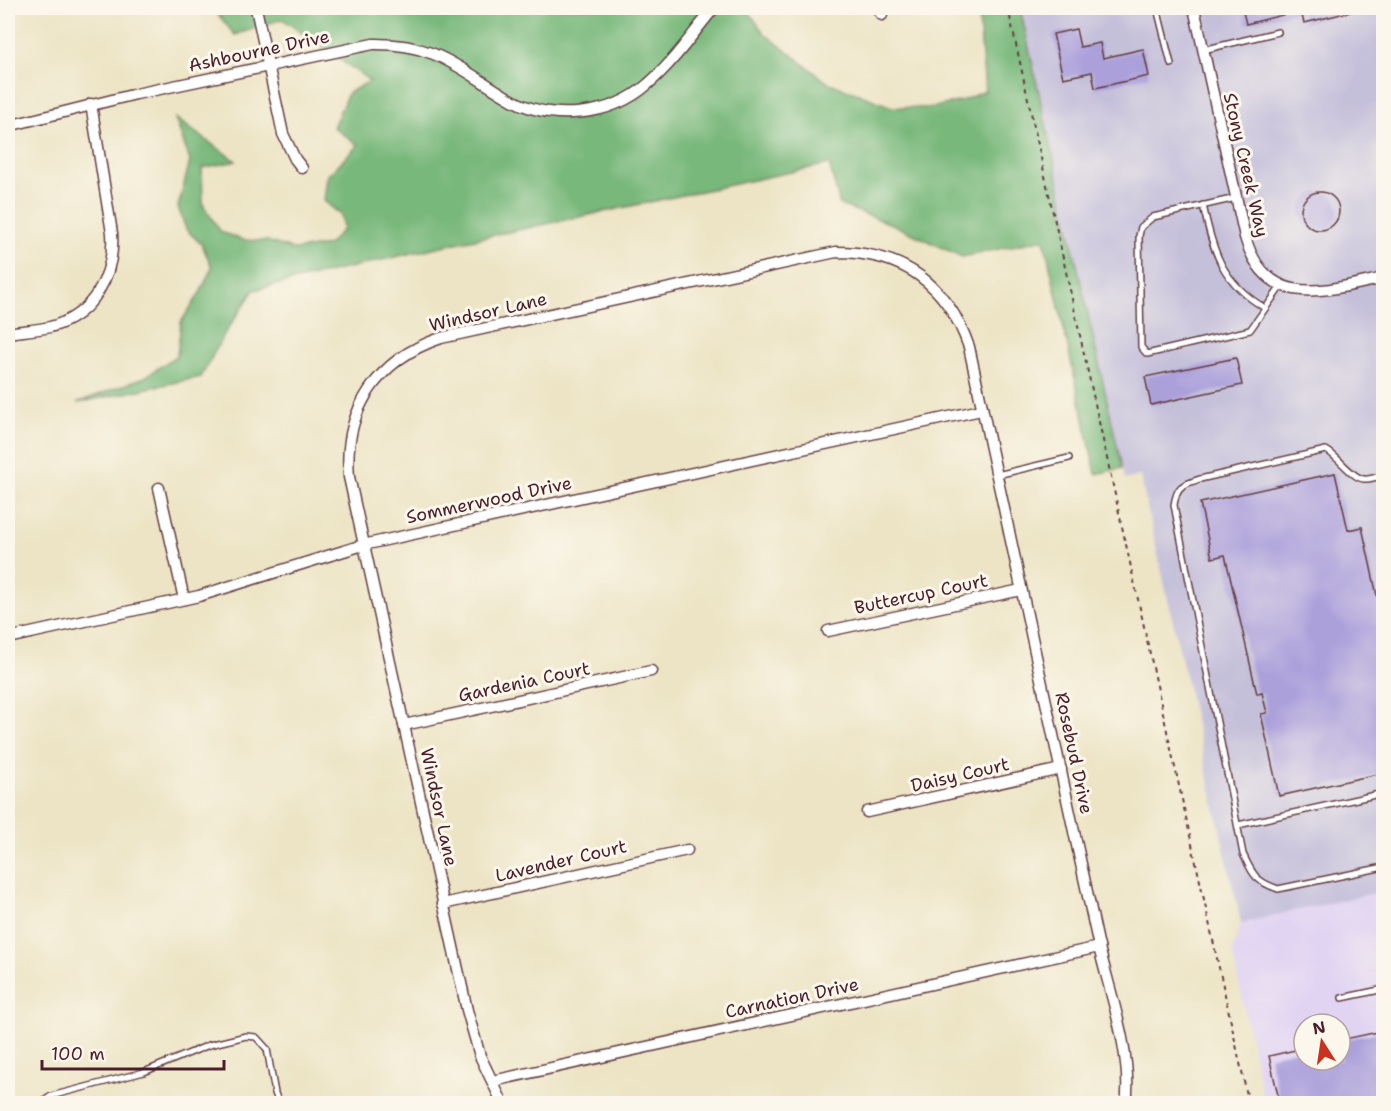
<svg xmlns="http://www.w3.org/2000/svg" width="1391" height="1111" viewBox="0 0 1391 1111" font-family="'Shantell Sans',sans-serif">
  <rect width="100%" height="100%" fill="#fbf7ec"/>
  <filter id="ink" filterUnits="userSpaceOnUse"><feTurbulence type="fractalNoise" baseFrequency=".0167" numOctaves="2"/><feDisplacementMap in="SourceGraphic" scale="12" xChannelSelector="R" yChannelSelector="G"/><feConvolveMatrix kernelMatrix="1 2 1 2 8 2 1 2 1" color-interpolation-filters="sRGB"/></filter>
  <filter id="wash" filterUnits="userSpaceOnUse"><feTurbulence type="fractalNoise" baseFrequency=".008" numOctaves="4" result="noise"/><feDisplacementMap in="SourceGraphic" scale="24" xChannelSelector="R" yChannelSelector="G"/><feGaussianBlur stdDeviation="1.35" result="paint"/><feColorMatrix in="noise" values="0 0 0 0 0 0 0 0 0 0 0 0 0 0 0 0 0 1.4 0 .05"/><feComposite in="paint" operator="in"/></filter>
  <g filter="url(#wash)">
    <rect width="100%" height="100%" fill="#ede4c5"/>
    <path fill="#e1d4f3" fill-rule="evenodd" d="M1383,891V1103H1264L1232,951L1241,923ZM1304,1024H1340V1060H1304Z"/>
    <polygon fill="#c5c0da" points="1020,8 1383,8 1383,891 1241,923 1140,476 1125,480"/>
    <polygon fill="#78b87a" stroke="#616c52" stroke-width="1.5" points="208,8 746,8 765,34 827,82 892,107 931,108 961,101 985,91 978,8 1020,8 1122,468 1096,474 1044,239 962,257 894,225 840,205 829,164 442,246 254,290 225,333 201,377 77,403 145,377 177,355 181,322 200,293 212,267 202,245 186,229 178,207 190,161 175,118 236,161 202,168 203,205 221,232 243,240 267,241 295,250 328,245 343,229 341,215 324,201 327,176 358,145 333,127 348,93 370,81 282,19 235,35 215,11"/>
    <g id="blocks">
      <g fill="#aca0db">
        <polygon points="1242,8 1298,8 1299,11 1246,24"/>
        <polygon points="1300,8 1353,8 1354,11 1304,23"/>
        <polygon points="1076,29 1080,47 1100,43 1103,58 1143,49 1149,76 1095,88 1092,72 1063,78 1053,34"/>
        <circle cx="1320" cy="211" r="19"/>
        <polygon points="1236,358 1242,385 1151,405 1145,377"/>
        <polygon points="1335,473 1348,530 1362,527 1383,623 1383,773 1279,796 1261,714 1267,713 1262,693 1257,694 1225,555 1212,558 1200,503"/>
        <polygon points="1383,1031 1383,1104 1280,1104 1269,1056 1304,1048 1304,1060 1340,1060 1340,1040"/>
      </g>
    </g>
  </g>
  <g filter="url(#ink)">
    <use href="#blocks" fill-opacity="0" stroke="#623d42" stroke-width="1.5"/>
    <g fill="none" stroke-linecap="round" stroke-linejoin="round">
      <g stroke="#623d42" stroke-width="8">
        <g id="service">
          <polyline points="1157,8 1171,64"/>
          <polyline points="1203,50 1278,32"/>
          <polyline points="1236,198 1153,217 1141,227 1139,236 1141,347 1147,354 1250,330 1282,285"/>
          <path d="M1203,205C1213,252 1222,283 1265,308"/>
          <polyline points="997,475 1069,458"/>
          <path d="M1384,476C1377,476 1370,480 1364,479C1353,479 1339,457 1326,450L1200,479C1182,485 1177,485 1174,505L1243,854C1253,875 1255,881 1278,889L1384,867"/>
          <polyline points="1238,825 1384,793"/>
          <polyline points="1342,998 1384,989"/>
          <polyline points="40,1104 51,1096 144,1072 209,1045 246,1036 256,1037 267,1049 275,1093 279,1104"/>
        </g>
      </g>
      <g stroke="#623d42" stroke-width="13">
        <g id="minor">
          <polyline points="256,8 283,134 295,159 302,168"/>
          <polyline points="876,8 882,15"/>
          <path d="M1194,8L1245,237C1267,312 1327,290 1384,278"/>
          <path d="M8,126L136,94L373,44C435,43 457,67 507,97C549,123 611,117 648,84C673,63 693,33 714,8"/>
          <path d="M8,333C21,331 36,330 50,327C93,316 115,275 112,233L91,104"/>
          <polyline points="159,488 184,599"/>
          <polyline points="828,631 1021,590"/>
          <polyline points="8,638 199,596 363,545 981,410"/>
          <polyline points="404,725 651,671"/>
          <polyline points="867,812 1061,769"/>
          <polyline points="443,904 687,850"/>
          <polyline points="493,1081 1099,947"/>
          <path d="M503,1104L480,1056L467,1010L349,477C343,410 378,359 441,338L836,252C904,252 947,284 969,347L1099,947C1110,993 1133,1057 1126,1104"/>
        </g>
      </g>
      <polyline stroke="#623d42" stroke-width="2" stroke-dasharray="4.5 4.5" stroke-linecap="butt" points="1008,8 1249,1104"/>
      <use href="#service" stroke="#fff" stroke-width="5"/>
      <use href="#minor" stroke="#fff" stroke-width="10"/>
    </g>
  </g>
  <g text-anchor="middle" stroke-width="6" stroke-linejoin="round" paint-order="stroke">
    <g font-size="18" fill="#4a1f2b" stroke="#fbf7ec">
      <text transform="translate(259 51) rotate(-12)" y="6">Ashbourne Drive</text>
      <text transform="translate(1246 165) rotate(77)" y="6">Stony Creek Way</text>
      <text transform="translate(488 312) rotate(-13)" y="6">Windsor Lane</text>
      <text transform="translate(489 500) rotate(-12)" y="6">Sommerwood Drive</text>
      <text transform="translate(921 594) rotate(-12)" y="6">Buttercup Court</text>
      <text transform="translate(524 682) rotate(-12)" y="6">Gardenia Court</text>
      <text transform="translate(1074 753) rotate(78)" y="6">Rosebud Drive</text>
      <text transform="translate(960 775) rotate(-13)" y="6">Daisy Court</text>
      <text transform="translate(439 807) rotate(78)" y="6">Windsor Lane</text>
      <text transform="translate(561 861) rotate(-13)" y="6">Lavender Court</text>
      <text transform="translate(792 998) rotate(-12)" y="6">Carnation Drive</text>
    </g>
  </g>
  <rect width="1391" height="1111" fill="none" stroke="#fbf7ec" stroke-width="30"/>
  <g transform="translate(1322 1042) rotate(348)"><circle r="28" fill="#fbf7ec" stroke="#b4a19f" stroke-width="1.5"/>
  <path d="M0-4.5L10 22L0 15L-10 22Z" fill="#c8321e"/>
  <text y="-9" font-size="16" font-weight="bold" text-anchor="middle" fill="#4a1f2b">N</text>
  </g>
  <path d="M42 1060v9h182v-9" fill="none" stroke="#4a1f2b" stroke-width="3"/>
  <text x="51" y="1060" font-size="18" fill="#4a1f2b" stroke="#fbf7ec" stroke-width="4.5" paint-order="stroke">100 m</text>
</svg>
